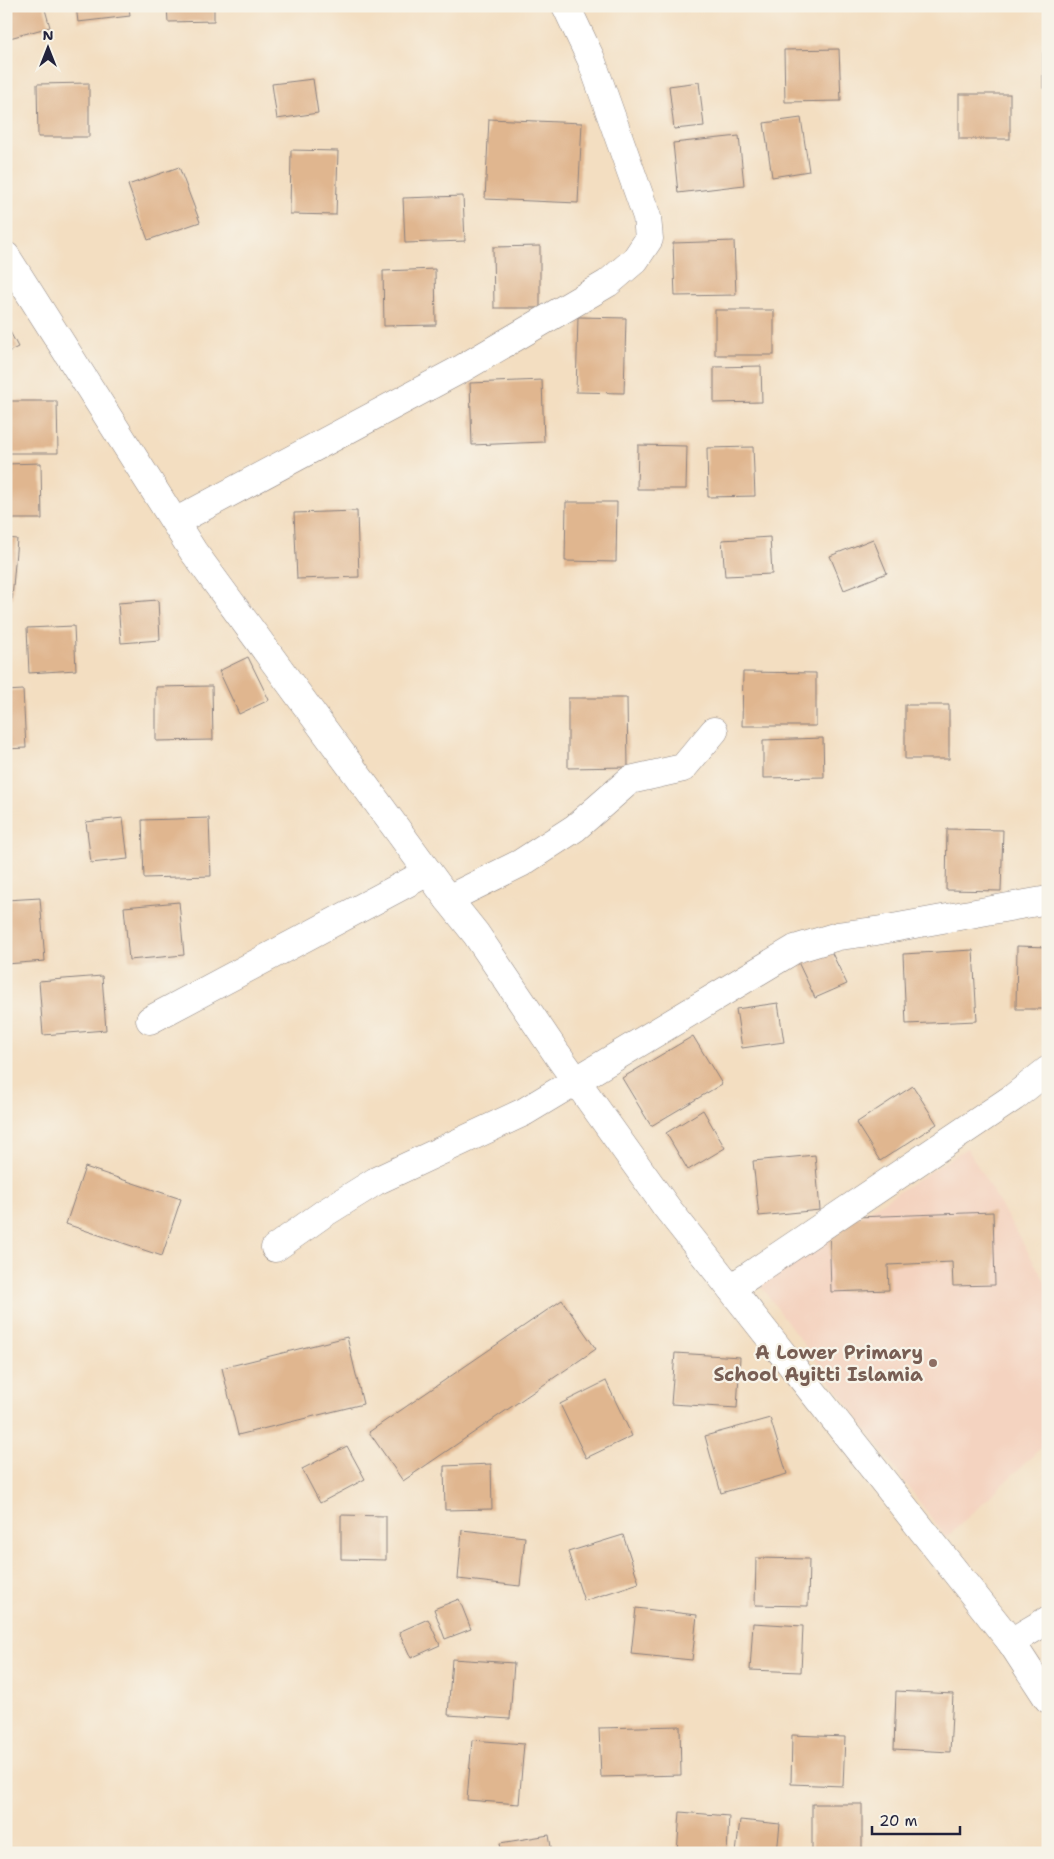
<svg xmlns="http://www.w3.org/2000/svg" width="1054" height="1859" viewBox="0 0 1054 1859" font-family="'Shantell Sans',sans-serif">
  <rect width="100%" height="100%" fill="#f7f3e8"/>
  <filter id="ink" filterUnits="userSpaceOnUse"><feTurbulence type="fractalNoise" baseFrequency=".02" numOctaves="2"/><feDisplacementMap in="SourceGraphic" scale="10" xChannelSelector="R" yChannelSelector="G"/><feConvolveMatrix kernelMatrix="1 2 1 2 8 2 1 2 1" color-interpolation-filters="sRGB"/></filter>
  <filter id="wash" filterUnits="userSpaceOnUse"><feTurbulence type="fractalNoise" baseFrequency=".0096" numOctaves="4" result="noise"/><feDisplacementMap in="SourceGraphic" scale="20" xChannelSelector="R" yChannelSelector="G"/><feGaussianBlur stdDeviation="1.12" result="paint"/><feColorMatrix in="noise" values="0 0 0 0 0 0 0 0 0 0 0 0 0 0 0 0 0 1.4 0 .05"/><feComposite in="paint" operator="in"/></filter>
  <g filter="url(#wash)">
    <rect width="100%" height="100%" fill="#f3dec1"/>
    <polygon fill="#f4d3c0" points="967,1148 1048,1286 1048,1441 946,1538 758,1282"/>
    <g id="blocks">
      <g fill="#e0b68f">
        <polygon points="6,6 44,6 50,27 6,39"/>
        <polygon points="76,6 129,6 130,16 78,22"/>
        <polygon points="167,6 214,6 214,21 168,22"/>
        <polygon points="839,49 841,101 785,102 784,50"/>
        <rect x="1043" y="53" width="5" height="35"/>
        <polygon points="313,79 318,113 277,119 272,84"/>
        <polygon points="699,82 704,126 674,129 669,86"/>
        <polygon points="89,83 89,137 38,137 37,84"/>
        <rect x="959" y="94" width="51" height="45"/>
        <polygon points="801,118 809,171 772,177 764,123"/>
        <polygon points="489,119 582,123 578,203 485,199"/>
        <polygon points="739,136 744,185 678,193 673,143"/>
        <polygon points="291,150 338,151 336,215 290,214"/>
        <polygon points="179,167 200,222 148,240 128,185"/>
        <polygon points="463,196 465,241 405,243 403,198"/>
        <polygon points="734,241 736,295 675,296 673,243"/>
        <polygon points="540,246 540,308 494,308 493,247"/>
        <polygon points="435,269 436,325 384,326 383,271"/>
        <rect x="715" y="310" width="59" height="45"/>
        <polygon points="578,317 626,318 624,393 576,392"/>
        <polygon points="6,324 18,347 6,353"/>
        <polygon points="761,366 762,402 714,403 714,367"/>
        <polygon points="542,380 544,442 472,445 470,383"/>
        <polygon points="8,401 57,401 58,453 9,453"/>
        <polygon points="638,445 687,446 686,489 637,489"/>
        <polygon points="753,447 755,496 708,497 707,448"/>
        <polygon points="41,463 42,519 6,519 6,464"/>
        <polygon points="566,502 617,502 616,562 565,561"/>
        <polygon points="357,511 359,577 297,579 294,513"/>
        <polygon points="770,537 772,574 725,576 722,540"/>
        <polygon points="6,538 17,539 12,599 6,599"/>
        <polygon points="873,539 887,573 844,590 830,556"/>
        <polygon points="158,600 160,640 121,643 118,603"/>
        <polygon points="74,626 76,670 29,673 27,628"/>
        <polygon points="248,657 269,700 239,714 219,671"/>
        <polygon points="743,672 816,673 816,726 742,726"/>
        <polygon points="212,686 213,740 156,741 156,687"/>
        <polygon points="23,690 26,748 6,749 6,691"/>
        <polygon points="568,698 627,698 628,767 568,768"/>
        <rect x="905" y="705" width="44" height="54"/>
        <polygon points="823,738 824,777 763,778 763,740"/>
        <polygon points="123,818 128,859 91,863 86,822"/>
        <polygon points="209,818 211,876 144,878 142,820"/>
        <polygon points="947,829 1003,830 1001,891 946,890"/>
        <polygon points="40,898 45,961 6,964 6,900"/>
        <polygon points="179,902 184,955 129,960 124,907"/>
        <polygon points="1017,946 1048,947 1048,1009 1016,1009"/>
        <polygon points="829,947 847,984 815,998 798,962"/>
        <polygon points="973,950 977,1021 906,1024 903,954"/>
        <polygon points="102,976 106,1030 43,1035 39,981"/>
        <polygon points="778,1003 784,1042 742,1048 736,1009"/>
        <polygon points="693,1036 722,1084 651,1126 622,1078"/>
        <polygon points="913,1086 937,1124 880,1161 856,1123"/>
        <polygon points="703,1110 725,1148 688,1170 666,1133"/>
        <polygon points="815,1155 820,1210 759,1216 753,1161"/>
        <polygon points="85,1167 181,1199 162,1256 66,1224"/>
        <polygon points="993,1212 995,1285 953,1286 952,1262 888,1265 889,1290 831,1292 829,1218"/>
        <polygon points="562,1300 596,1349 403,1481 369,1432"/>
        <polygon points="347,1337 363,1404 238,1435 222,1368"/>
        <polygon points="675,1353 740,1357 737,1408 671,1404"/>
        <polygon points="606,1381 632,1436 586,1458 560,1404"/>
        <polygon points="770,1418 787,1474 721,1493 705,1436"/>
        <polygon points="347,1446 365,1479 320,1503 302,1469"/>
        <polygon points="491,1464 492,1509 445,1510 444,1466"/>
        <polygon points="341,1515 386,1516 386,1560 341,1559"/>
        <polygon points="462,1530 525,1537 520,1586 458,1579"/>
        <polygon points="623,1535 639,1583 584,1601 568,1552"/>
        <polygon points="756,1558 809,1559 808,1606 755,1605"/>
        <polygon points="459,1599 471,1629 445,1639 434,1609"/>
        <polygon points="636,1608 697,1615 692,1660 631,1654"/>
        <polygon points="428,1619 440,1645 411,1658 399,1632"/>
        <polygon points="753,1623 803,1626 801,1672 750,1670"/>
        <polygon points="452,1659 514,1663 510,1719 448,1715"/>
        <polygon points="896,1691 953,1694 950,1752 894,1749"/>
        <polygon points="680,1726 681,1775 601,1777 599,1728"/>
        <polygon points="792,1735 845,1737 843,1786 791,1784"/>
        <polygon points="472,1740 524,1744 519,1804 467,1800"/>
        <rect x="812" y="1804" width="50" height="49"/>
        <polygon points="680,1812 729,1816 727,1853 677,1853"/>
        <polygon points="740,1820 780,1824 777,1853 736,1853"/>
        <polygon points="549,1835 552,1853 502,1853 500,1843"/>
      </g>
    </g>
  </g>
  <g filter="url(#ink)">
    <use href="#blocks" fill-opacity="0" stroke="#8a807e" stroke-width="1"/>
    <g fill="none" stroke-linecap="round" stroke-linejoin="round">
      <g stroke="#8a807e" stroke-width="29">
        <g id="minor">
          <polyline points="175,522 463,368 608,283 635,260 649,239 647,217 591,59 566,6"/>
          <polyline points="448,899 521,863 575,828 630,780 683,768 714,731"/>
          <polyline points="150,1020 428,872"/>
          <polyline points="275,1248 323,1214 376,1181 524,1112 795,949 838,936 876,931 1048,900"/>
          <polyline points="731,1288 1014,1097 1048,1070"/>
          <polyline points="1011,1642 1048,1620"/>
        </g>
      </g>
      <g stroke="#8a807e" stroke-width="29">
        <polyline id="major" points="6,256 193,551 448,899 476,934 557,1054 667,1208 1011,1642 1048,1699"/>
      </g>
      <use href="#minor" stroke="#fff" stroke-width="28"/>
      <use href="#major" stroke="#fff" stroke-width="28"/>
    </g>
  </g>
  <circle fill="#8d6e63" stroke="#f7f3e8" stroke-width="2" cx="933" cy="1363" r="5"/>
  <g text-anchor="middle" stroke-width="4.5" stroke-linejoin="round" paint-order="stroke">
    <g font-size="19" font-weight="bold" fill="#785e54" stroke="#f7f3e8" text-anchor="end">
      <text x="923" y="1359">A Lower Primary<tspan x="923" dy="22">School Ayitti Islamia</tspan></text>
    </g>
  </g>
  <rect width="1054" height="1859" fill="none" stroke="#f7f3e8" stroke-width="25"/>
  <g transform="translate(48 48)" stroke="#f7f3e8" stroke-width="4" paint-order="stroke">
  <path d="M0-4L9 19L0 12L-9 19Z" fill="#22223b"/>
  <text y="-8" font-size="14" font-weight="bold" text-anchor="middle" fill="#22223b">N</text>
  </g>
  <path d="M872 1826v8h88v-8" fill="none" stroke="#22223b" stroke-width="2.5"/>
  <text x="879" y="1826" font-size="15" fill="#22223b" stroke="#f7f3e8" stroke-width="4" paint-order="stroke">20 m</text>
</svg>
